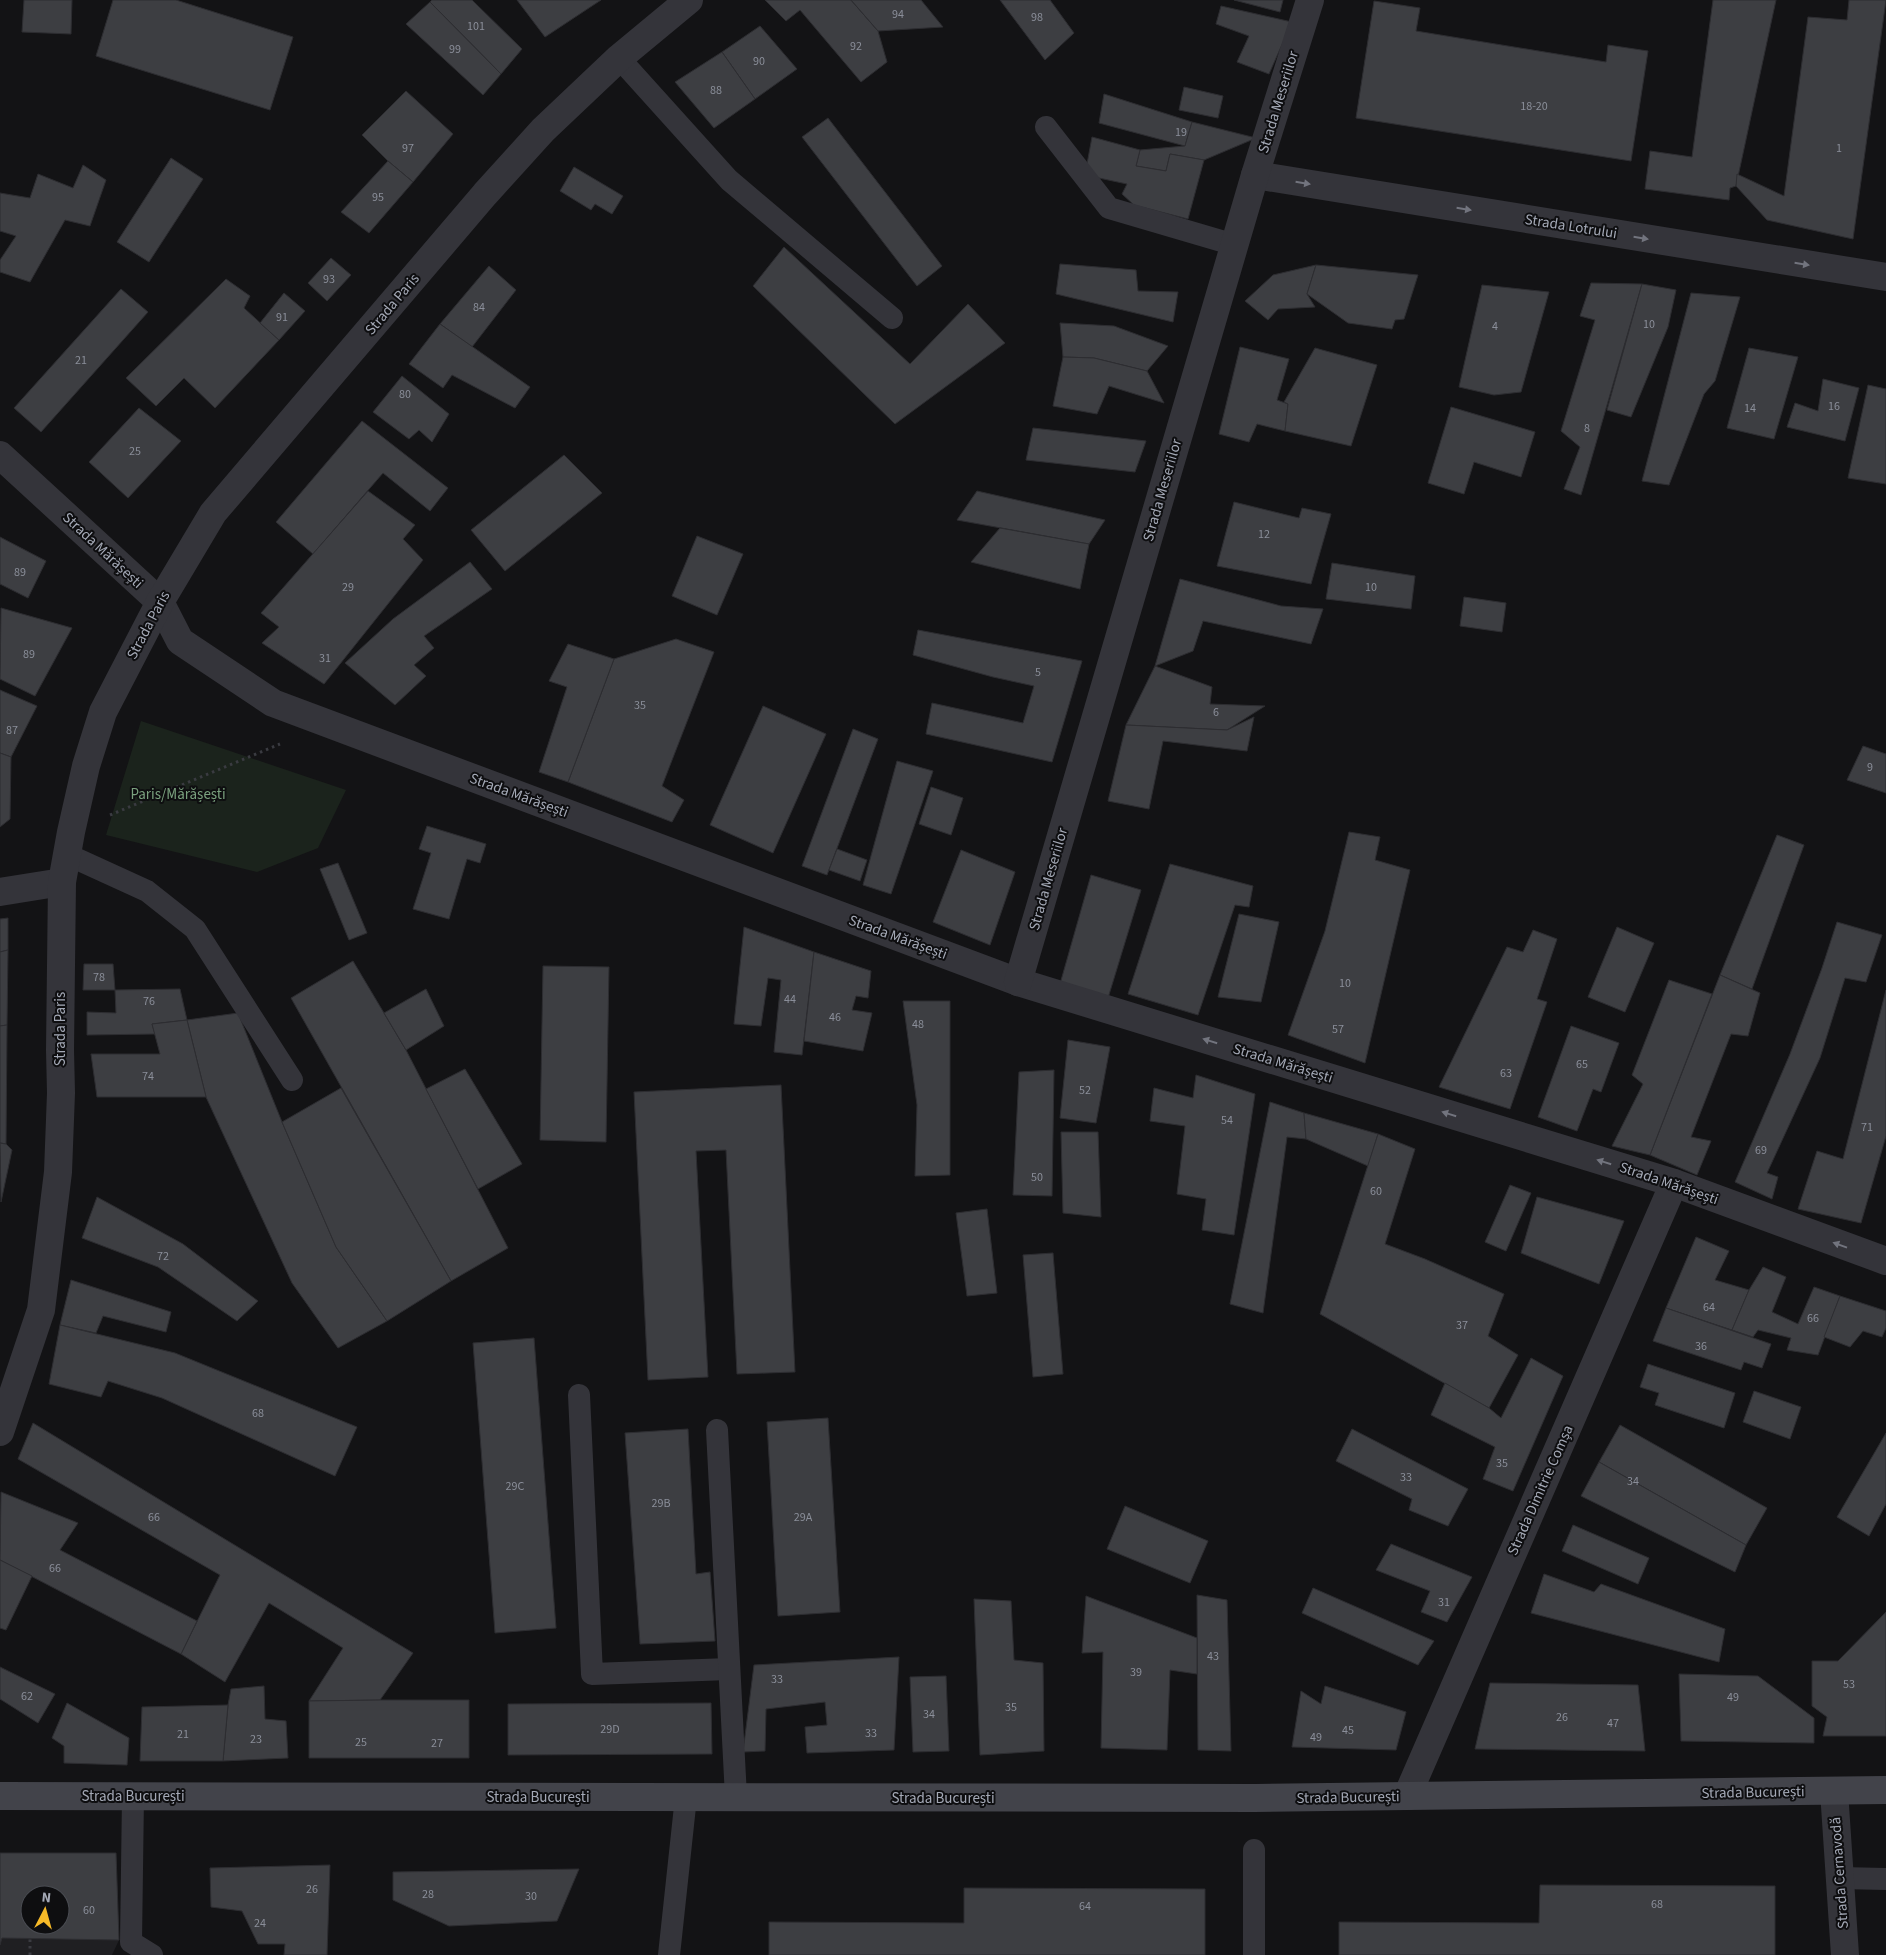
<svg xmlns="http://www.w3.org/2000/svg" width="1886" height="1955" viewBox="0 0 1886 1955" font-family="'Source Sans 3',sans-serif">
  <rect width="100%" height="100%" fill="#131315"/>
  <path fill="#1f1f22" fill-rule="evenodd" d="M0,1853H116L119,1940L112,1955H0ZM30,1895H60V1925H30Z"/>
  <polygon fill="#1b231c" points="141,721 346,790 318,848 257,872 106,835"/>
  <g fill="#3d3e42" stroke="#2d2d31" fill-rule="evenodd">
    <polygon points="24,0 72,0 71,34 22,32"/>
    <polygon points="113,0 176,0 293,37 270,110 96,56"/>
    <polygon points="432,0 472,0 522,49 501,74 430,2"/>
    <polygon points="517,0 601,0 545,37"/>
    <polygon points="765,0 851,0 878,31 887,62 861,82 800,10 786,21"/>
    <polygon points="851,0 921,0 943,27 878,31"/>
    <polygon points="1000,0 1050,0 1074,33 1045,60"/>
    <polygon points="1234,0 1283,0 1280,12"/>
    <polygon points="1713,0 1776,0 1736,186 1730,188 1729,200 1645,189 1650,151 1692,157"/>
    <polygon points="1849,0 1886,0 1853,239 1767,220 1736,186 1737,174 1784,196 1808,17 1847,20"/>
    <polygon points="1374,1 1420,8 1416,31 1606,62 1608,45 1648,51 1631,161 1356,118"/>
    <polygon points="430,2 501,74 483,95 406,24"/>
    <polygon points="1221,6 1292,22 1269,74 1237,62 1249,36 1216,24"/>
    <polygon points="760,26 797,69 755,99 722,52"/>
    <polygon points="722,52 755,99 714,128 675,82"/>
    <polygon points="1184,87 1223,96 1218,118 1179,110"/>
    <polygon points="406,91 453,134 413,182 388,161 362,135"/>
    <polygon points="1104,94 1192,122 1185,146 1099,123"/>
    <polygon points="828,118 942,266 917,286 802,137"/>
    <polygon points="1192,122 1256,138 1204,160 1170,154 1166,171 1136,166 1140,150 1185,146"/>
    <polygon points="1092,137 1140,150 1136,166 1166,171 1170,154 1204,160 1188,219 1134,205 1122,194 1127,184 1085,175"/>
    <polygon points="171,158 203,179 149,262 117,242"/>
    <polygon points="388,161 413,182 369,233 341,212"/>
    <polygon points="83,165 106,180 90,226 65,220 30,282 0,272 0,260 16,236 0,231 0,193 30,198 38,174 73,188"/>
    <polygon points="574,167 623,196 612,214 595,204 591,210 560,191"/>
    <polygon points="784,247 910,364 968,304 1005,343 895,424 753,286"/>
    <polygon points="331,258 351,275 327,301 308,283"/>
    <polygon points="1060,264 1136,270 1138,291 1178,292 1173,322 1056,294"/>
    <polygon points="1316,265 1307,294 1315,307 1278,309 1268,320 1245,301 1273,275"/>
    <polygon points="1316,265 1418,275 1404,319 1395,320 1392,329 1348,323 1307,294"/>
    <polygon points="489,266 516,290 472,347 440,324"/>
    <polygon points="226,279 250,296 244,308 279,340 215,408 184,378 156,406 126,378"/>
    <polygon points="1591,283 1642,284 1581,495 1564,489 1580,447 1561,431 1595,320 1580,316"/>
    <polygon points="1642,284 1676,290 1668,327 1631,417 1607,410"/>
    <polygon points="1482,285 1549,292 1521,392 1494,395 1459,387"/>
    <polygon points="121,289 148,312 41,432 14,408"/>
    <polygon points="284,293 305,311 279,340 260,323"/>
    <polygon points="1691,293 1740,297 1715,381 1704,394 1669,485 1642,481"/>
    <polygon points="1060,323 1114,326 1168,346 1147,371 1094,358 1063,357"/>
    <polygon points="440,324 530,387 515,408 452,375 443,388 409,364"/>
    <polygon points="1240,347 1289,359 1277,400 1288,404 1285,431 1257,424 1249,442 1219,434"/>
    <polygon points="1315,348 1377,365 1351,446 1285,431 1288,404 1284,402"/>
    <polygon points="1749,348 1798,357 1774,439 1727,428"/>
    <polygon points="1063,357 1094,358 1147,371 1164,403 1109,386 1097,414 1053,406"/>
    <polygon points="402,376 449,414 432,442 419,430 409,439 373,412"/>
    <polygon points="1823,379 1859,388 1845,441 1787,427 1795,403 1818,411"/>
    <polygon points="1868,385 1886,389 1886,484 1848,478"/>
    <polygon points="1451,407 1535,432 1521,477 1474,462 1464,494 1428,483"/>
    <polygon points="139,408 181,441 128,498 89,462"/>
    <polygon points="362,421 448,488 430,511 383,473 313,554 276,522"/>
    <polygon points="1033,428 1146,441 1135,472 1026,460"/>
    <polygon points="564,455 602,493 505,571 471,530"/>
    <polygon points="368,491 415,525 403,539 423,560 324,684 262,643 279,627 261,613"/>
    <polygon points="977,491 1105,520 1089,544 957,520"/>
    <polygon points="1234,502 1299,518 1302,508 1331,514 1311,584 1217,566"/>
    <polygon points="1000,528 1089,544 1080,589 971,562"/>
    <polygon points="697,536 743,554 717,615 672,596"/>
    <polygon points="0,537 46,561 28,598 0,584"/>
    <polygon points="470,562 492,589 424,636 434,648 414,665 426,676 395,705 345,663 393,619"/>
    <polygon points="1332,563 1415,576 1411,609 1326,599"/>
    <polygon points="1180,579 1281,606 1323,609 1311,644 1203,621 1193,651 1155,666"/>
    <polygon points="1464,597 1506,603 1502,632 1460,626"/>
    <polygon points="1,608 72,628 35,696 0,679"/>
    <polygon points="918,630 1082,661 1052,762 926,734 932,703 1023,723 1034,686 993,677 913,655"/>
    <polygon points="676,639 714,652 662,786 684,800 672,822 568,782 614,659"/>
    <polygon points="568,644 614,659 568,782 539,772 567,687 549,681"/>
    <polygon points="1155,666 1212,687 1210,704 1265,706 1227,730 1126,725"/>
    <polygon points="0,690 37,706 11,757 0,753"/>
    <polygon points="763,706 826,734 773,853 710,825"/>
    <polygon points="1254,717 1247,751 1163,741 1149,809 1108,801 1126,725 1227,730"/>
    <polygon points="853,729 878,739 827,875 802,866"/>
    <polygon points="1863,746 1886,754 1886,793 1847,780"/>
    <polygon points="0,753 11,757 10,819 0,827"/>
    <polygon points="897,761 933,771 891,894 863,885"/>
    <polygon points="931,787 963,798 951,835 919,824"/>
    <polygon points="427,826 486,844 480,863 467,859 449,919 413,909 431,853 419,849"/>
    <polygon points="1349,832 1380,837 1375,860 1410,870 1365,1063 1288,1035 1325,931"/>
    <polygon points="1777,835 1804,845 1752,989 1720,975"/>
    <polygon points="837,849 867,860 860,881 829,870"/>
    <polygon points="961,850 1015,872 990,945 933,922"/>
    <polygon points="338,863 367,933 349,940 320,869"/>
    <polygon points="1170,864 1253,886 1249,907 1235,905 1198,1015 1128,994"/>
    <polygon points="1091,875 1141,890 1108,998 1060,984"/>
    <polygon points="1239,914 1279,922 1261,1002 1218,997"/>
    <polygon points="8,918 8,950 0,952 0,919"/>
    <polygon points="1837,922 1882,935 1866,982 1845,978 1820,1058 1767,1173 1778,1177 1772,1199 1735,1182 1790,1054 1822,968"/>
    <polygon points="744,927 814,952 802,1055 774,1052 781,980 768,978 761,1026 734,1024"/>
    <polygon points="1617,927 1654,943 1625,1012 1588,997"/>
    <polygon points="1533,930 1557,939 1537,999 1547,1002 1510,1109 1439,1087 1507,947 1523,952"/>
    <polygon points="8,950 7,1025 0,1026 0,952"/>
    <polygon points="814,952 871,971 868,998 856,996 852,1010 872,1013 863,1051 804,1041"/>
    <polygon points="353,961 406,1050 508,1248 451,1281 291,998"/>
    <polygon points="84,964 113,964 115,990 83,990"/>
    <polygon points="543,966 609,967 606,1142 540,1140"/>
    <polygon points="1720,975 1760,993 1748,1036 1731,1034 1691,1137 1711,1141 1697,1175 1650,1155"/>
    <polygon points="1669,980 1712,994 1650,1155 1612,1146 1643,1084 1632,1075"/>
    <polygon points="180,989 187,1020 152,1024 155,1034 87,1035 87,1012 116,1013 115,990"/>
    <polygon points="426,989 444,1026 406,1050 384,1013"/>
    <polygon points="1886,990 1886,1136 1861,1223 1798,1209 1817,1151 1843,1159"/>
    <polygon points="903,1001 950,1001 950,1175 915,1176 917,1105"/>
    <polygon points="238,1013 282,1122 336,1247 387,1321 338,1348 292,1283 206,1097 187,1020"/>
    <polygon points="187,1020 206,1097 97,1097 91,1054 160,1054 152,1024"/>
    <polygon points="7,1025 6,1144 0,1143 0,1026"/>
    <polygon points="1571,1026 1619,1043 1601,1092 1593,1089 1577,1131 1538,1117"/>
    <polygon points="1068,1040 1110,1047 1096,1123 1060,1118"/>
    <polygon points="465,1069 522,1164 478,1189 426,1089"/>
    <polygon points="1054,1070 1052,1196 1013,1195 1019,1072"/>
    <polygon points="1196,1075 1255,1094 1234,1235 1202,1230 1206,1199 1177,1194 1185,1126 1150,1121 1154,1088 1193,1098"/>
    <polygon points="781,1085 795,1372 737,1374 726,1150 696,1151 708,1377 648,1380 634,1092"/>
    <polygon points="341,1088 451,1281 387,1321 336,1247 282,1122"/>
    <polygon points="1270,1102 1304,1113 1306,1139 1287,1137 1263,1313 1230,1304"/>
    <polygon points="1304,1113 1378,1134 1368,1166 1306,1139"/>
    <polygon points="1061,1132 1098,1132 1101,1217 1063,1213"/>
    <polygon points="1378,1134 1415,1149 1385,1244 1425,1259 1504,1294 1488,1336 1518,1355 1489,1408 1320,1314"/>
    <polygon points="0,1143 6,1144 12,1150 1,1202"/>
    <polygon points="1510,1185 1531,1193 1506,1251 1485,1242"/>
    <polygon points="97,1197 183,1244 258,1301 237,1321 158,1267 82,1238"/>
    <polygon points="1537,1197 1624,1221 1599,1284 1521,1253"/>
    <polygon points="987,1209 997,1293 967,1296 956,1213"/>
    <polygon points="1696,1237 1729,1251 1715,1280 1749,1290 1732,1330 1666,1308"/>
    <polygon points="1053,1253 1063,1374 1033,1377 1023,1255"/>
    <polygon points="1763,1267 1786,1277 1772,1312 1798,1324 1814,1287 1840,1296 1818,1355 1787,1350 1791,1338 1758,1330 1753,1337 1732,1330 1749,1290"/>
    <polygon points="71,1280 171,1312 166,1332 103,1316 96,1333 60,1325"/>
    <polygon points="1840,1296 1886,1311 1886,1328 1882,1337 1863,1331 1850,1347 1824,1337"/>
    <polygon points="1666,1308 1771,1344 1762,1368 1744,1362 1741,1370 1653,1341"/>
    <polygon points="60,1325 175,1353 357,1427 335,1476 162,1398 108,1381 101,1397 49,1384"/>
    <polygon points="534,1338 556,1628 495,1633 473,1343"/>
    <polygon points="1531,1358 1563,1376 1513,1491 1483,1479 1495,1447 1431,1415 1445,1383 1489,1408 1501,1418"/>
    <polygon points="1648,1364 1735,1393 1724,1428 1655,1405 1659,1393 1640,1387"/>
    <polygon points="1754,1391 1801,1407 1790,1439 1743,1422"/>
    <polygon points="828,1418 840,1612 778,1616 767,1422"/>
    <polygon points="33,1423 413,1653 380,1700 309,1701 343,1648 269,1603 225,1682 181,1654 220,1575 18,1459"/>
    <polygon points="1620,1425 1767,1508 1746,1545 1599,1462"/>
    <polygon points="688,1429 696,1574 710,1572 715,1641 640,1644 625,1433"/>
    <polygon points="1352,1429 1468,1489 1448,1526 1409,1510 1412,1499 1336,1461"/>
    <polygon points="1886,1433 1886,1504 1869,1536 1837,1517"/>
    <polygon points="1599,1462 1746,1545 1735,1572 1581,1496"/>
    <polygon points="1,1492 78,1523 60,1550 197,1621 181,1654 0,1560"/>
    <polygon points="1125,1506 1208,1541 1190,1583 1107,1549"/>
    <polygon points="1573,1525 1649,1558 1638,1584 1562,1551"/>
    <polygon points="1391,1544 1472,1577 1447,1622 1421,1612 1430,1591 1376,1570"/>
    <polygon points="0,1560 32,1576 6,1630 0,1628"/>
    <polygon points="1544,1574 1594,1592 1601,1584 1725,1629 1719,1662 1531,1613"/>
    <polygon points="1313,1588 1434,1641 1418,1665 1302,1613"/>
    <polygon points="1197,1595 1227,1600 1231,1751 1198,1750"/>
    <polygon points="1086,1596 1197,1638 1197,1674 1170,1670 1167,1750 1101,1748 1103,1652 1082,1653"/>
    <polygon points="974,1599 1011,1601 1014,1660 1043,1663 1044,1751 980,1755"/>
    <polygon points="1886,1612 1886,1736 1823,1736 1827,1717 1812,1706 1812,1661 1838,1661"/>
    <polygon points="899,1657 894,1750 807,1753 805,1727 827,1725 825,1702 766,1709 765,1751 743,1752 754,1665"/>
    <polygon points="0,1667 55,1694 38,1723 0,1699"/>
    <polygon points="1679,1674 1758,1676 1814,1718 1814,1743 1681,1741"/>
    <polygon points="946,1676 949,1751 913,1752 910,1677"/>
    <polygon points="1490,1683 1638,1685 1645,1751 1475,1749"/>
    <polygon points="264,1686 265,1719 286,1721 288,1758 223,1761 228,1705 231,1689"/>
    <polygon points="1325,1686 1406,1712 1396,1750 1292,1747 1301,1691 1321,1704"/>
    <polygon points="380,1700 469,1700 469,1758 309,1758 309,1701"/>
    <polygon points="67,1703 129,1738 127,1765 64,1763 64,1746 52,1738"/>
    <polygon points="711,1703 712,1754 508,1755 508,1704"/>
    <polygon points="228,1705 223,1761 140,1761 142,1707"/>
    <path d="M0,1853H116L119,1940L2,1938L0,1945ZM30,1895H60V1925H30Z"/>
    <polygon points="330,1865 327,1955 284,1955 285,1944 258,1944 242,1911 211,1907 210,1868"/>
    <polygon points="579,1869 557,1921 449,1926 393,1900 393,1872"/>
    <polygon points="1540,1885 1775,1886 1775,1955 1339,1955 1339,1922 1539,1923"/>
    <polygon points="964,1888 1205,1889 1205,1955 769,1955 769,1922 964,1923"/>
  </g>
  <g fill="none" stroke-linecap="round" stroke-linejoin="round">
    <g stroke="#3a3b41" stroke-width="3" stroke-dasharray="2.5 4" stroke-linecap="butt">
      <polyline points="110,815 280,744"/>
      <polyline points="30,1955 30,1939"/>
    </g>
    <g stroke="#34343a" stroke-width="22">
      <polyline points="619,58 729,180 892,318"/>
      <polyline points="1046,127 1109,208 1235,245"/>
      <polyline points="66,854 147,891 195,929 292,1080"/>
      <polyline points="579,1395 592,1674 729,1669"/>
      <polyline points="717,1430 736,1797"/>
      <polyline points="133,1796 131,1942 152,1955"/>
      <polyline points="1840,1878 1886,1879"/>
      <polyline points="669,1955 686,1797"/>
      <polyline points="1254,1955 1254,1850"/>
    </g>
    <g stroke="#34343a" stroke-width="28">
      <polyline points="1255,175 1886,277"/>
      <polyline points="0,455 160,602 180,641 273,703 1018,982 1674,1183 1886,1261"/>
      <polyline points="0,892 62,882"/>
      <polyline points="1018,982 1255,175 1310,0"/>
      <polyline points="1834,1791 1845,1955"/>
      <polyline points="1407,1796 1674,1183"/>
    </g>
    <polyline stroke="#34343a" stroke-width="28" points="0,1432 41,1310 58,1172 61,1093 60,1050 62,882 71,832 86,766 103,712 160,602 213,513 485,194 543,130 619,58 689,0"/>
    <polyline stroke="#42434a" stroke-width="28" points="0,1796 1255,1798 1886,1790"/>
  </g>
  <defs><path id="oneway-solid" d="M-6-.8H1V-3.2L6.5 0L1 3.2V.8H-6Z" transform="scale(1.25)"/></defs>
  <g fill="#72747e">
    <use href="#oneway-solid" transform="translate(1303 183) rotate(9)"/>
    <use href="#oneway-solid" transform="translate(1464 209) rotate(9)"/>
    <use href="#oneway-solid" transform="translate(1641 238) rotate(9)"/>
    <use href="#oneway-solid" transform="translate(1802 264) rotate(9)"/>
    <use href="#oneway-solid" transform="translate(1210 1041) rotate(-163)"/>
    <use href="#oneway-solid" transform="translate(1449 1114) rotate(-163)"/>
    <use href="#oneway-solid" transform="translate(1604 1162) rotate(-163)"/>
    <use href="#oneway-solid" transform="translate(1840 1245) rotate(-160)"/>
  </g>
  <g text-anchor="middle" stroke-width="4" stroke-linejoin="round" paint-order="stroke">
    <g font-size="12" fill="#8a8e99">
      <text x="898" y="18">94</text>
      <text x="1037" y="21">98</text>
      <text x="476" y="30">101</text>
      <text x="856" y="50">92</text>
      <text x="455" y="53">99</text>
      <text x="759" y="65">90</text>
      <text x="716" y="94">88</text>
      <text x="1534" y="110">18-20</text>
      <text x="1181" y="136">19</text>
      <text x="408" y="152">97</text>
      <text x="1839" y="152">1</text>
      <text x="378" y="201">95</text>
      <text x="329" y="283">93</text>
      <text x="479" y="311">84</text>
      <text x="282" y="321">91</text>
      <text x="1649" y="328">10</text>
      <text x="1495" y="330">4</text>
      <text x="81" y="364">21</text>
      <text x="405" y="398">80</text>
      <text x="1834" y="410">16</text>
      <text x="1750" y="412">14</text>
      <text x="1587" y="432">8</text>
      <text x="135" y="455">25</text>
      <text x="1264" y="538">12</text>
      <text x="20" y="576">89</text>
      <text x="348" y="591">29</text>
      <text x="1371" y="591">10</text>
      <text x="29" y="658">89</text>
      <text x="325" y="662">31</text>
      <text x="1038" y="676">5</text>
      <text x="640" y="709">35</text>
      <text x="1216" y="716">6</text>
      <text x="12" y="734">87</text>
      <text x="1870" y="771">9</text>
      <text x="99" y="981">78</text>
      <text x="1345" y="987">10</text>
      <text x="790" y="1003">44</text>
      <text x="149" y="1005">76</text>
      <text x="835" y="1021">46</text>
      <text x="918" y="1028">48</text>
      <text x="1338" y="1033">57</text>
      <text x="1582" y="1068">65</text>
      <text x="1506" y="1077">63</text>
      <text x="148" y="1080">74</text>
      <text x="1085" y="1094">52</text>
      <text x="1227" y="1124">54</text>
      <text x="1867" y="1131">71</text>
      <text x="1761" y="1154">69</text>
      <text x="1037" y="1181">50</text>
      <text x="1376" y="1195">60</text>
      <text x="163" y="1260">72</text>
      <text x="1709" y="1311">64</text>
      <text x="1813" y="1322">66</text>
      <text x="1462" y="1329">37</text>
      <text x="1701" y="1350">36</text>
      <text x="258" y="1417">68</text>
      <text x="1502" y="1467">35</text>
      <text x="1406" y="1481">33</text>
      <text x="1633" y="1485">34</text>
      <text x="515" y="1490">29C</text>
      <text x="661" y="1507">29B</text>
      <text x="154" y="1521">66</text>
      <text x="803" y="1521">29A</text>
      <text x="55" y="1572">66</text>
      <text x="1444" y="1606">31</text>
      <text x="1213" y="1660">43</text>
      <text x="1136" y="1676">39</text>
      <text x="777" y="1683">33</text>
      <text x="1849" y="1688">53</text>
      <text x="27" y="1700">62</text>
      <text x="1733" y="1701">49</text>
      <text x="1011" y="1711">35</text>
      <text x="929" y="1718">34</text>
      <text x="1562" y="1721">26</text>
      <text x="1613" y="1727">47</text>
      <text x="610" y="1733">29D</text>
      <text x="1348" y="1734">45</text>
      <text x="871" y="1737">33</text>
      <text x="183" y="1738">21</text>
      <text x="1316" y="1741">49</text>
      <text x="256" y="1743">23</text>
      <text x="361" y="1746">25</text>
      <text x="437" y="1747">27</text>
      <text x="312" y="1893">26</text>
      <text x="428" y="1898">28</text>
      <text x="531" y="1900">30</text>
      <text x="1657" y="1908">68</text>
      <text x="1085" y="1910">64</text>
      <text x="89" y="1914">60</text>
      <text x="260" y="1927">24</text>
    </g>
    <g font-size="15" fill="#a4a9b6" stroke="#0e0e10">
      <text transform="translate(1278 102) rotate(-73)" y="5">Strada Meseriilor</text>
      <text transform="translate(1571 226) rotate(9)" y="5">Strada Lotrului</text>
      <text transform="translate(392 304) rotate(-50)" y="5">Strada Paris</text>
      <text transform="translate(1162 490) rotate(-74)" y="5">Strada Meseriilor</text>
      <text transform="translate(103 550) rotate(43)" y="5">Strada Mărășești</text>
      <text transform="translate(148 625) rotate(-62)" y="5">Strada Paris</text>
      <text transform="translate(519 795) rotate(20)" y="5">Strada Mărășești</text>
      <text transform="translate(1048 879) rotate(-74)" y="5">Strada Meseriilor</text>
      <text transform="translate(898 937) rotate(20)" y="5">Strada Mărășești</text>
      <text transform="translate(60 1029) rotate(-90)" y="5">Strada Paris</text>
      <text transform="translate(1283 1063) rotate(17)" y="5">Strada Mărășești</text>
      <text transform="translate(1669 1183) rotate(19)" y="5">Strada Mărășești</text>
      <text transform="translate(1540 1490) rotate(-66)" y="5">Strada Dimitrie Comșa</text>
      <text transform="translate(1753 1792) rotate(-1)" y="5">Strada București</text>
      <text x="133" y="1801">Strada București</text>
      <text x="538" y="1802">Strada București</text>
      <text transform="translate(1348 1797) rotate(-1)" y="5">Strada București</text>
      <text x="943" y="1803">Strada București</text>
      <text transform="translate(1839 1873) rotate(-94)" y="5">Strada Cernavodă</text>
    </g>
    <g font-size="15" fill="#7aa17e" stroke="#0e0e10">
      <text x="178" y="799">Paris/Mărășești</text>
    </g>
  </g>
  <g transform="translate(45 1910) rotate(6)"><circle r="24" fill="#0e0e10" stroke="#4a4c52"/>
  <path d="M0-4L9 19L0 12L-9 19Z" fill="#f7ba28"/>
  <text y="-8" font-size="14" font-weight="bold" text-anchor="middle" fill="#a4a9b6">N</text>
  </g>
</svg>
